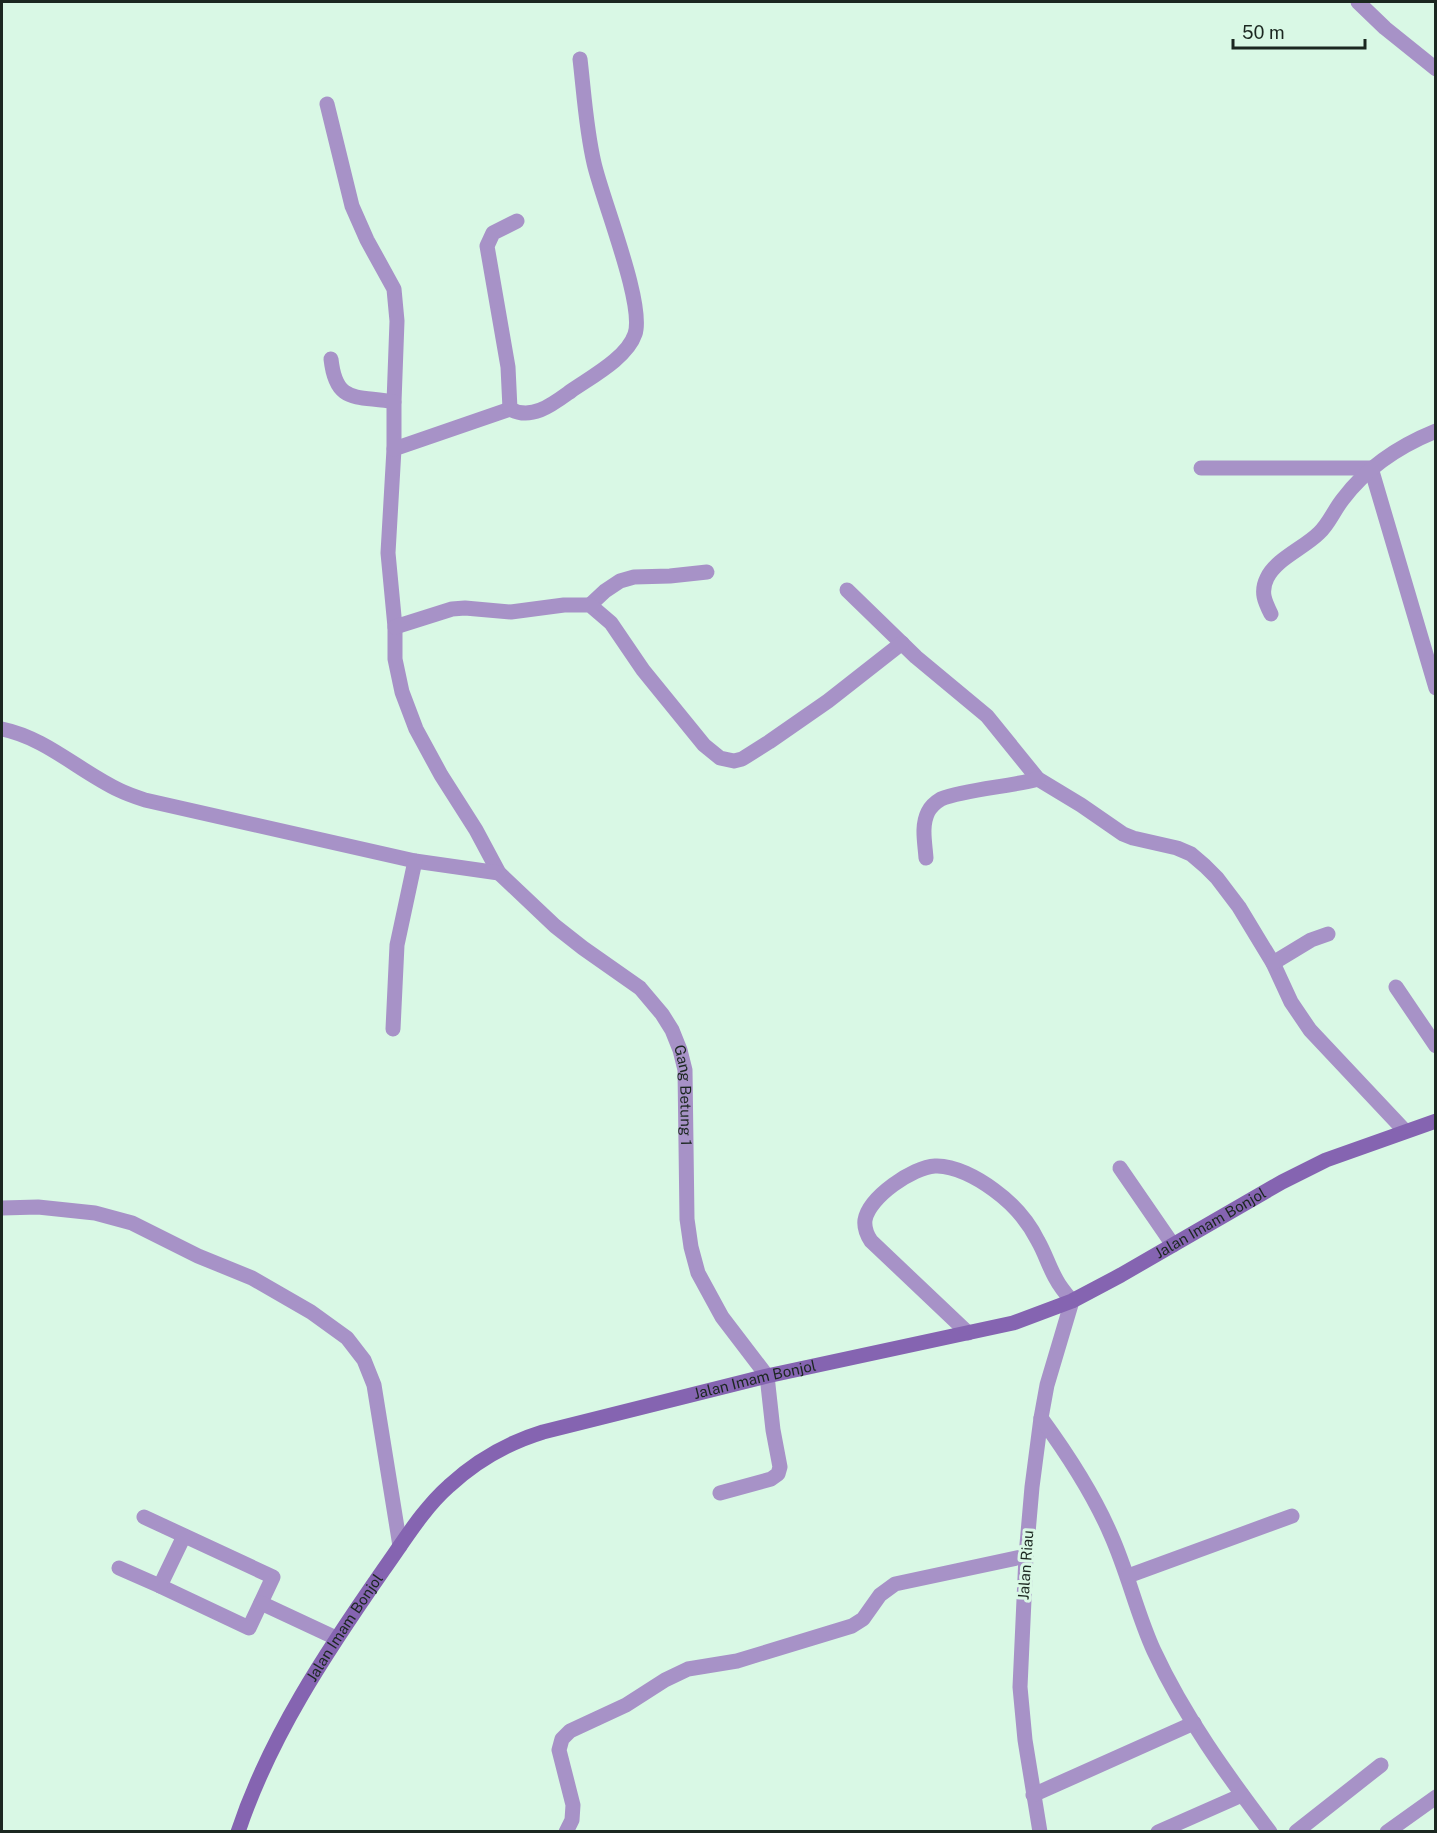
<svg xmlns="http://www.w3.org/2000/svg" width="1437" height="1833" viewBox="0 0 1437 1833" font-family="'Public Sans',sans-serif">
  <rect width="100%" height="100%" fill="#d9f8e5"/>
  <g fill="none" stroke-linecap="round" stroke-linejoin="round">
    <g stroke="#a792c7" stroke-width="15">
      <polyline points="1358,2 1385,28 1436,69"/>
      <path id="s1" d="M580,59C584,93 586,129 594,163C602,199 645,304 635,334C627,358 591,377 571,391C553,404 532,421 510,409L394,449L388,553L395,627V659L402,692L416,729L441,775L476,830L499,873L555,926L583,948L640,988L662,1014L672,1030L680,1050L685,1070L687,1219L691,1247L698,1273L722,1317L767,1376L773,1430L780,1467L778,1474L771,1479L720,1493"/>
      <polyline points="327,104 352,206 367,240 394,289 397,321 394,402"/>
      <path d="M331,359C336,405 357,395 394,402V449"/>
      <polyline points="510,409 508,367 487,246 493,233 517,221"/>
      <polyline points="1201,468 1371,468 1436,688"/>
      <polyline points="847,590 916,657 987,716 1038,779 1081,805 1123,834 1133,838 1177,848 1191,854 1205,866 1217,878 1239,907 1273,963 1291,1002 1310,1030 1405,1131"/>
      <polyline points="590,605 605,591 620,581 634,577 670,576 707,572"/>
      <path d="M1271,614C1265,602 1260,592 1267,578C1276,559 1304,548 1319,533C1329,524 1334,510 1343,499C1367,467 1399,446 1436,431"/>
      <polyline points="395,627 452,609 465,608 511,612 564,605 590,605 611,623 643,670 704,745 720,758 734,761 742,759 769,742 828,701 902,643"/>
      <path d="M2,729C46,738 79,771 119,790C127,794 136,797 145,800L415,861L499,873"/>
      <path d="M926,858C925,843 921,826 928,812C931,806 936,802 941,799C966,789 1009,787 1038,779"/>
      <polyline points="1273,963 1311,940 1328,934"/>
      <polyline points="1396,987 1436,1046"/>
      <polyline points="393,1029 397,945 415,861"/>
      <polyline points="1120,1168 1173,1245"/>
      <polyline points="2,1208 38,1207 95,1213 132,1223 198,1256 252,1278 311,1312 347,1338 364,1360 374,1385 400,1546"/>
      <path d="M968,1333L871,1241C867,1235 864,1228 865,1220C869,1197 913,1167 935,1166C954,1165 978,1178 994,1190C1012,1203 1028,1221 1038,1241C1045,1253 1049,1267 1056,1279C1060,1287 1066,1294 1072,1301L1047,1385L1041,1418L1032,1487L1026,1556L1020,1687L1025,1740L1040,1832"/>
      <path d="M1041,1418C1068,1455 1093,1493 1111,1535C1128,1573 1137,1614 1154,1651C1184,1716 1227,1775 1270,1832"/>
      <polyline points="144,1517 273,1577 249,1628 160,1586 184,1536"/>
      <polyline points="119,1568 160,1586"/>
      <polyline points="1128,1576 1292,1516"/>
      <polyline points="261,1603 336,1638"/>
      <polyline points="1033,1795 1194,1723"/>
      <polyline points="566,1832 572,1820 573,1805 559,1750 562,1739 570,1731 626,1705 665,1680 688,1669 737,1661 852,1626 863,1619 880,1595 895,1584 1026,1556"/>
      <polyline points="1158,1832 1242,1795"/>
      <polyline points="1296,1832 1381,1765"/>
      <polyline points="1387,1832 1436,1797"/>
    </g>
    <path stroke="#8564b1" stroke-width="15" id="s2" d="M238,1832C270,1736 327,1651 384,1569C404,1541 423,1509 449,1486C476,1461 507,1443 543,1432L767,1376L1013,1323L1072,1301L1121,1275L1282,1182L1326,1160L1436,1121"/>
  </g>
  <g text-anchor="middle" stroke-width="6" stroke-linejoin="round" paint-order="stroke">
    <g font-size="15" fill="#1b2720" stroke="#d9f8e5">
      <text dy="5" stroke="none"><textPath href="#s1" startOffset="1312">Gang Betung 1</textPath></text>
      <text dy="5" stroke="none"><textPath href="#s2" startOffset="1221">Jalan Imam Bonjol</textPath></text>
      <text dy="5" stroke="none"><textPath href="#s2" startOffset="735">Jalan Imam Bonjol</textPath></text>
      <text transform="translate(1026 1565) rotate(-86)" y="5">Jalan Riau</text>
      <text dy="5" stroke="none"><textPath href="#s2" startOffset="231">Jalan Imam Bonjol</textPath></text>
    </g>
  </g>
  <rect width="1437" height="1833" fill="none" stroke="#1b2720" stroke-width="6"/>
  <path d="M1233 39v9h132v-9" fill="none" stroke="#1b2720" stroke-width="3"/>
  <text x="1242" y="39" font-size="18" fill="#1b2720" stroke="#d9f8e5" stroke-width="4.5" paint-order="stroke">50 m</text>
</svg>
